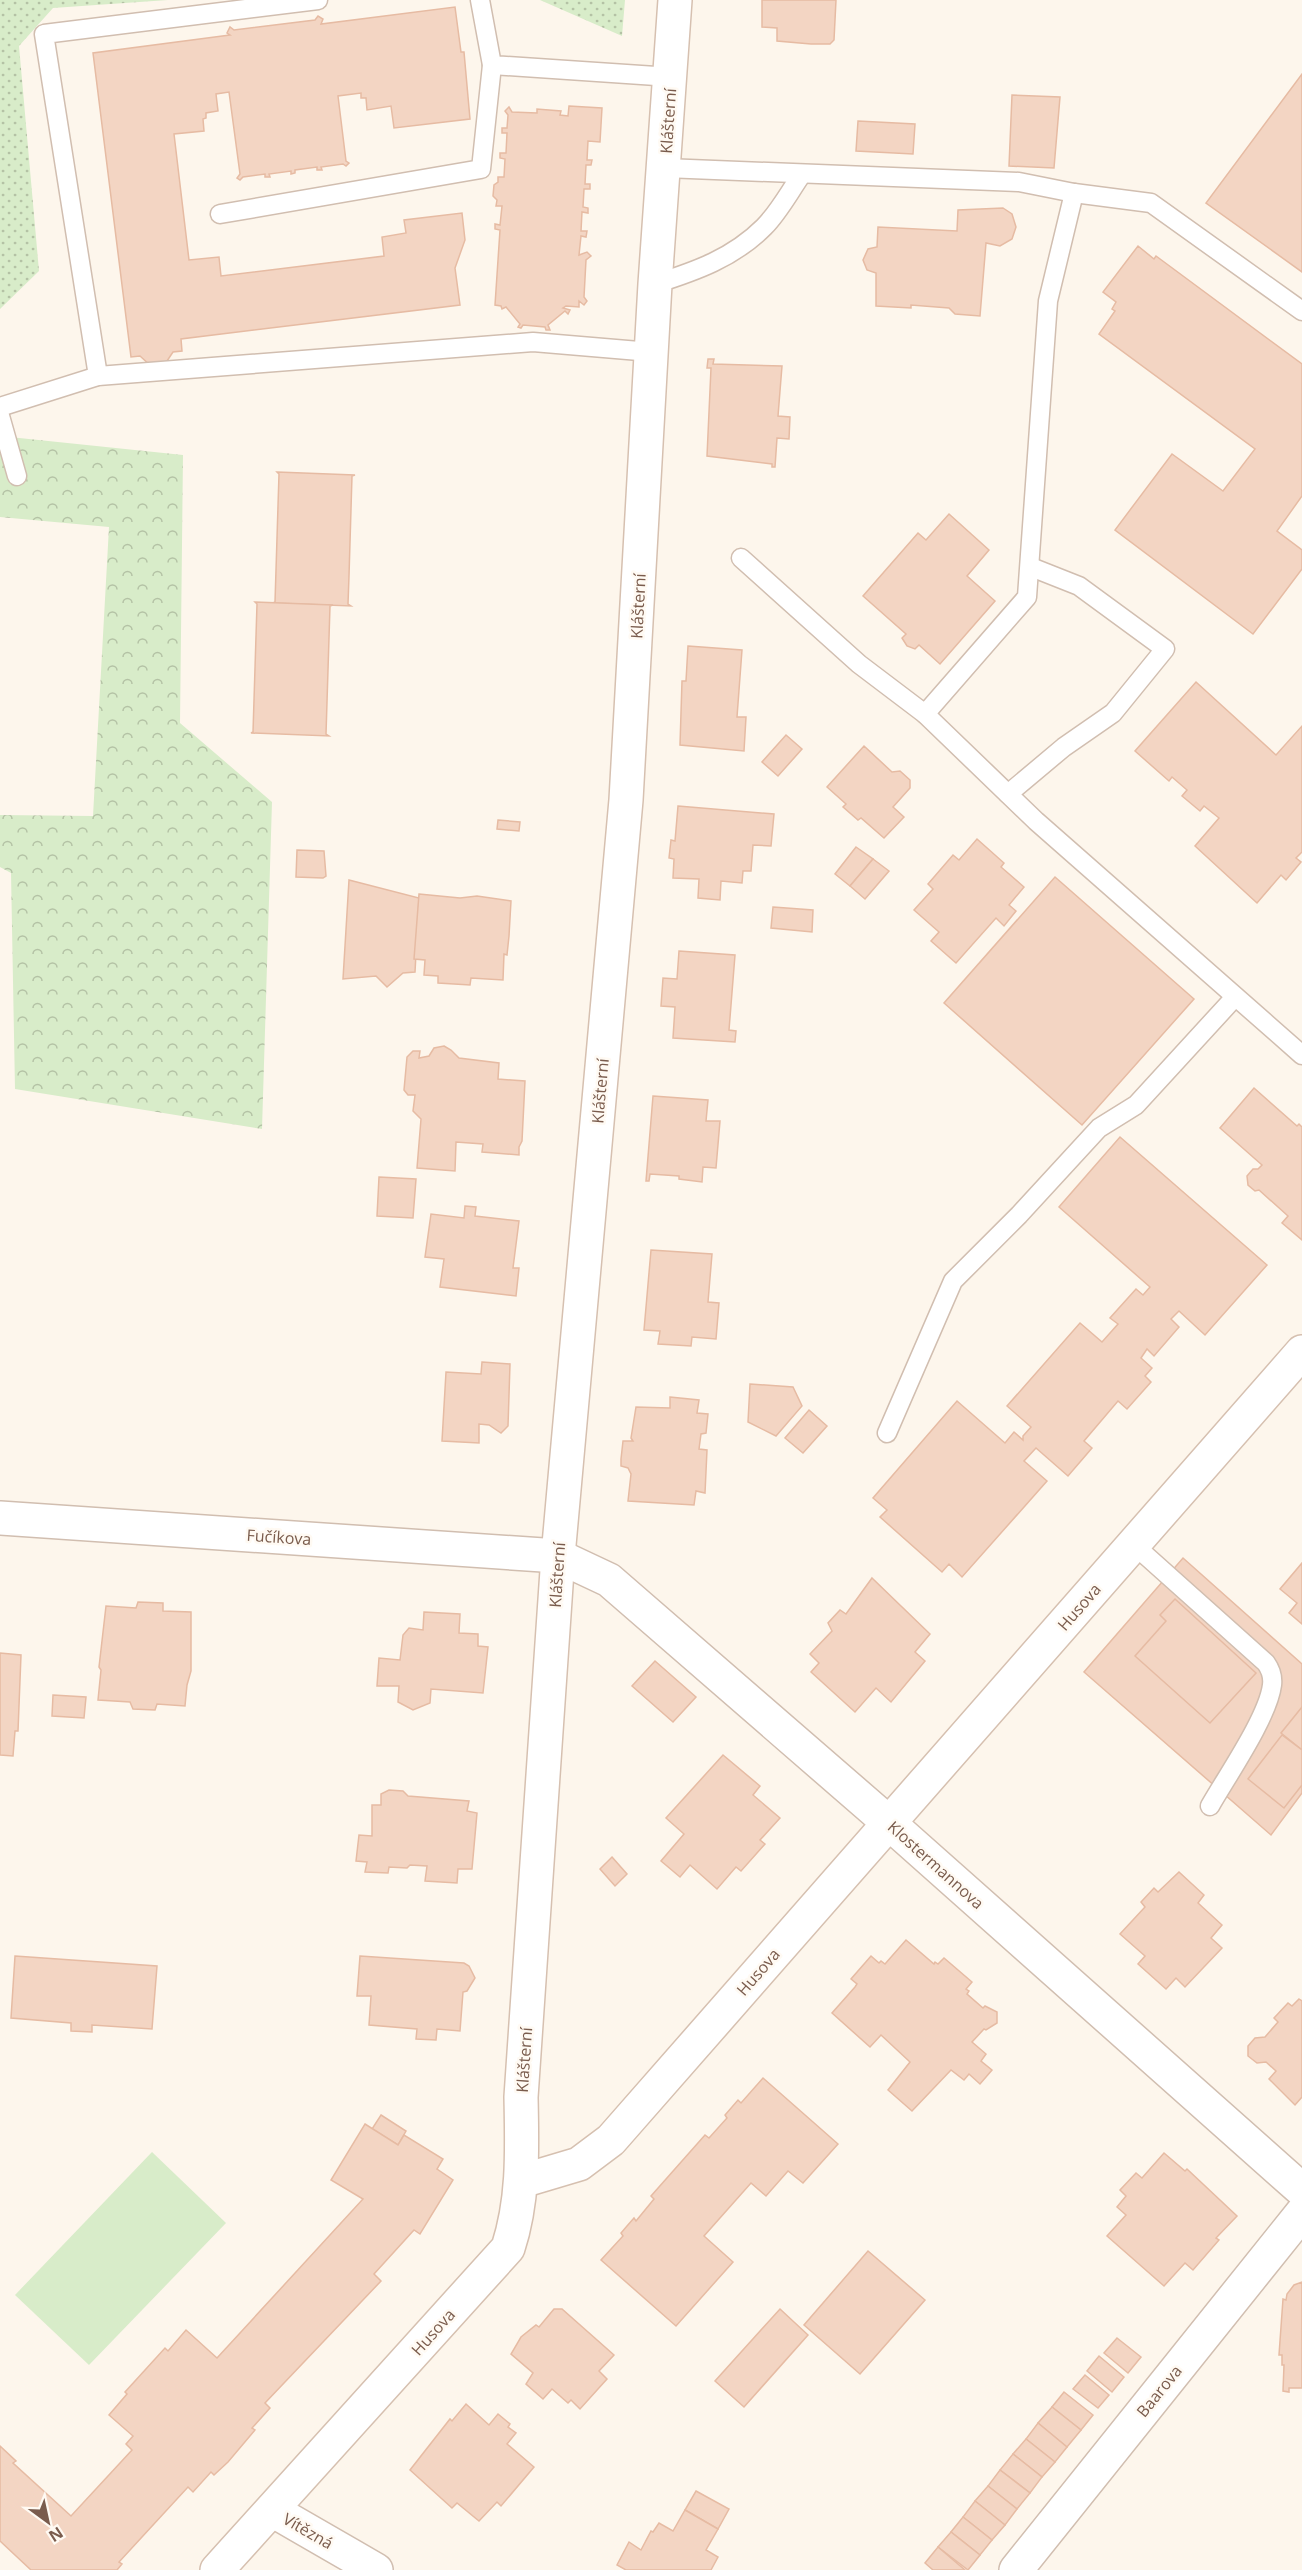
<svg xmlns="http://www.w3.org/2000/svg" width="1302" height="2570" viewBox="0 0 1302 2570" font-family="'Open Sans',sans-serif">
  <defs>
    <pattern id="forest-crowns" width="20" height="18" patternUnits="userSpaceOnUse" patternTransform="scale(1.5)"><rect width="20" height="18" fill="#d8ecc9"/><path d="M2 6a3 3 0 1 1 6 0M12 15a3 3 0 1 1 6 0" fill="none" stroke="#b4c2a5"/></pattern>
    <pattern id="park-dots" width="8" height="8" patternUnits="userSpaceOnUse" patternTransform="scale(1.5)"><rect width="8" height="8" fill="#d8ecc9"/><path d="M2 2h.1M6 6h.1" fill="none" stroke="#b4c2a5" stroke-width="1.8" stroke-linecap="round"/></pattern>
  </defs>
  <rect width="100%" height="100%" fill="#fdf6ec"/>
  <polygon fill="#d8ecc9" points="152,2152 226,2223 89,2365 15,2295"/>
  <polygon fill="url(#forest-crowns)" points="0,436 183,455 180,723 272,802 262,1129 15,1089 11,873 0,867 0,815 93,816 109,527 0,517"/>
  <g fill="url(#park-dots)">
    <polygon points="0,0 168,0 53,8 19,46 39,271 0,309"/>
    <polygon points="540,0 625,0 622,36"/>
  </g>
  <g fill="#f3d5c3" stroke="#e6bba3" stroke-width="1.5">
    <polygon points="762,0 836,0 834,40 830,44 811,44 777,41 777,28 762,27"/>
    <polygon points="455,7 461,52 464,52 470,119 394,128 391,106 367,110 366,98 361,98 361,93 338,96 346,161 349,163 346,166 343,164 321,167 322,170 317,170 317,167 295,170 295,173 291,174 291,171 269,174 270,177 265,177 265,174 243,177 240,180 237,178 240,174 229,92 216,94 218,111 206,113 206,118 203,119 204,131 174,134 189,260 219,257 221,276 384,256 382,237 406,233 404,220 462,213 465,240 455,268 460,305 181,339 182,351 173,352 165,364 151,366 140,356 131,357 93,53 230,35 227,33 230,27 234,30 315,20 318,16 323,19 321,24"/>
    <polygon points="1302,74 1302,272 1206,203"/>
    <polygon points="1012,95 1060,97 1054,168 1009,166"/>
    <polygon points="569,106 602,108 600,142 588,141 587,160 592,160 591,165 586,165 585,184 590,184 590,189 584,189 583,207 588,208 588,213 582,212 581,231 587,231 586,237 581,236 579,255 587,252 591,256 586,260 584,297 587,301 584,305 579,301 579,307 566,306 563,308 570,310 568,314 565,311 548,325 550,330 546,330 545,327 523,325 521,328 518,327 520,324 506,307 502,309 501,306 495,305 500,230 495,229 495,224 500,225 502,206 496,206 497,200 493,196 494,185 498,182 498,177 504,177 505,159 500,158 500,153 506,153 507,133 502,133 502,128 507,128 508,115 505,111 509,107 512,112 537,113 537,109 561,111 560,115 568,116"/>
    <polygon points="858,121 915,124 913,154 856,151"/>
    <polygon points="1003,208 1012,214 1016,227 1012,239 1000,246 986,243 980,316 955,314 949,308 911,305 911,308 876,306 876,273 867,270 863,260 868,249 877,247 878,227 957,231 958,210"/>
    <polygon points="1138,246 1154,259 1156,256 1302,364 1302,496 1277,531 1302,550 1302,569 1253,634 1115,530 1172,454 1223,491 1255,449 1099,334 1115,311 1112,309 1116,302 1103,292"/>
    <polygon points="708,359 714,359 713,364 782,366 778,416 790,417 789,439 777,438 775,467 772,467 772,464 707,456 711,368 707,368"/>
    <polygon points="277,472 355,475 352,476 349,576 348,604 351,606 273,603 275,602 279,474"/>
    <polygon points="949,514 989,550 967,576 995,601 940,664 919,645 915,649 907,646 902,638 906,634 863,596 918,533 926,540"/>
    <polygon points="255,602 333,605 330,606 326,734 329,736 251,733 253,732 257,604"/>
    <polygon points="688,646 742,650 737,717 746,717 744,751 680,745 682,681 686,681"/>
    <polygon points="1196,682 1276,755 1302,726 1302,852 1296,858 1301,862 1286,880 1281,875 1257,903 1195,846 1219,818 1204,806 1200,811 1182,796 1187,790 1172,777 1169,781 1135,751"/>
    <polygon points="786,735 802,749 778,776 762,762"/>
    <polygon points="864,746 892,772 900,771 910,780 910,788 893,807 904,817 884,838 861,818 858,820 843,807 846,804 827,787"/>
    <polygon points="678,806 774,814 771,846 753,845 751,871 743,871 742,883 721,881 720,900 698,898 699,879 673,878 674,859 669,858 671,840 675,841"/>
    <polygon points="498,820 520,822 519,831 497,829"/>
    <polygon points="977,839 1004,863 1001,867 1024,887 1009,905 1016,911 1004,926 996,918 956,963 931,941 939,932 914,910 933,889 928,884 953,855 959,860"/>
    <polygon points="856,847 873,859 850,886 835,874"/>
    <polygon points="297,850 324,851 326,876 323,878 296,877"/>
    <polygon points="873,859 889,871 865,899 850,886"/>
    <polygon points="1055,877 1194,999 1082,1125 944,1003"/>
    <polygon points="349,880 419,898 415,972 403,973 387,987 376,976 343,979"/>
    <polygon points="419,894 460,898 477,896 511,901 509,936 507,955 504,954 503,980 471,978 470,985 438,983 438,976 424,975 425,960 414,959"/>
    <polygon points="773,907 813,910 812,932 771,928"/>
    <polygon points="679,951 735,955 729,1030 736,1031 735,1042 673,1038 675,1007 661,1006 663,978 677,979"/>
    <polygon points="444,1046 451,1050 459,1058 499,1063 498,1079 525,1081 522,1141 519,1147 519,1155 482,1152 483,1144 456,1142 455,1171 417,1168 421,1119 413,1111 415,1095 408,1095 404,1090 407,1057 413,1051 420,1051 419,1058 429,1056 434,1048"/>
    <polygon points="1254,1088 1297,1126 1299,1124 1302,1127 1302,1240 1282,1223 1288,1216 1259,1190 1255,1191 1248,1185 1247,1176 1253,1169 1258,1169 1262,1165 1220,1128"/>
    <polygon points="653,1096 708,1100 706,1121 720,1121 716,1168 703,1167 702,1182 679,1179 679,1176 650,1174 649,1181 646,1181"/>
    <polygon points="1120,1137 1267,1265 1205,1335 1179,1311 1171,1319 1179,1327 1154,1356 1147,1349 1141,1358 1152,1368 1145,1376 1151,1382 1127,1409 1118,1401 1084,1441 1092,1448 1068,1476 1036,1448 1024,1461 1047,1481 962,1577 949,1564 942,1572 880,1517 887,1510 873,1498 957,1401 1005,1443 1014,1432 1023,1440 1023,1436 1031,1427 1007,1406 1080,1323 1102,1342 1118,1324 1110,1318 1136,1289 1143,1295 1150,1287 1059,1207"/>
    <polygon points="379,1177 416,1179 413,1218 377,1216"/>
    <polygon points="465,1206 476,1207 475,1216 519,1221 513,1268 519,1268 516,1296 440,1287 444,1259 425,1257 431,1214 464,1218"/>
    <polygon points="651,1250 712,1254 708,1302 719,1303 716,1339 692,1337 691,1346 658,1344 660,1331 644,1330"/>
    <polygon points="482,1362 510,1364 508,1426 501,1433 489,1425 479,1424 479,1443 442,1441 446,1372 481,1374"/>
    <polygon points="750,1384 793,1387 802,1406 776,1436 748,1422"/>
    <polygon points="670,1397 699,1400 697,1413 708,1414 706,1433 701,1434 699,1449 707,1450 705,1493 696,1491 694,1505 628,1501 631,1474 628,1468 621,1466 621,1459 623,1441 633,1441 631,1438 636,1407 670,1408"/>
    <polygon points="809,1410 827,1426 803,1453 785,1438"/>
    <polygon points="1183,1558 1302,1664 1302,1793 1271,1835 1084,1672"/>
    <polygon points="1302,1563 1302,1624 1289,1613 1297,1603 1280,1589"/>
    <polygon points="872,1578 930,1634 915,1652 925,1661 891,1702 876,1688 855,1712 811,1672 819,1663 810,1654 832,1631 828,1623 840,1610 846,1614"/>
    <polygon points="1175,1599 1256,1673 1210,1723 1135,1656 1166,1621 1160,1615"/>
    <polygon points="138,1602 163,1603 163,1611 191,1612 191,1671 187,1685 185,1706 157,1704 155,1710 133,1709 130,1702 98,1700 101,1670 99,1667 106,1606 136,1608"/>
    <polygon points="424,1612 460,1614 459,1633 478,1634 478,1646 488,1647 483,1693 431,1689 430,1703 413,1710 398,1702 399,1686 377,1686 379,1658 400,1660 403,1635 409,1628 423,1630"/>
    <polygon points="0,1653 21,1655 18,1731 15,1731 13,1756 0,1755"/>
    <polygon points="655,1661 696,1697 673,1722 632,1686"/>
    <polygon points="53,1695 86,1697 84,1718 52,1716"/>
    <polygon points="1302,1707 1302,1750 1281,1733"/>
    <polygon points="1282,1735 1302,1750 1302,1785 1284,1808 1248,1779"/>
    <polygon points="723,1755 760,1786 753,1795 780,1818 760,1840 765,1844 741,1871 736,1867 717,1889 690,1865 680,1877 661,1861 684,1834 666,1818"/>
    <polygon points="389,1790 403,1791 408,1796 469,1801 467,1811 477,1813 472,1869 458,1869 457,1883 425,1881 427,1866 410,1865 407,1868 389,1867 388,1873 365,1872 367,1862 356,1861 359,1835 372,1836 372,1805 381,1805 381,1794"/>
    <polygon points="612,1857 627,1874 615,1886 600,1869"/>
    <polygon points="1179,1872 1204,1895 1198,1903 1222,1925 1211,1938 1222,1948 1185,1987 1176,1978 1166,1989 1138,1964 1145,1956 1120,1934 1145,1907 1141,1902 1154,1888 1158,1892"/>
    <polygon points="906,1940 934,1964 935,1962 938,1964 944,1958 972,1982 966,1989 969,1991 967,1994 983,2008 985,2006 997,2012 997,2023 986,2030 984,2029 972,2042 986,2054 981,2061 992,2070 980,2084 969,2074 964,2080 951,2070 912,2111 888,2090 910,2062 881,2035 870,2047 832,2013 855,1987 857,1984 851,1979 871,1956 879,1963 881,1961 885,1964"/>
    <polygon points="15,1956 157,1966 152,2029 92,2025 92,2032 71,2031 71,2023 11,2018"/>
    <polygon points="360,1956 464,1963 469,1966 475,1978 467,1991 463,1992 460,2031 437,2029 436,2040 416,2039 417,2029 369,2025 371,1996 357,1996"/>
    <polygon points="1299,1999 1302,2001 1302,2097 1295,2105 1269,2079 1276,2071 1266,2062 1257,2063 1248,2056 1248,2046 1255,2038 1265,2037 1278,2022 1274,2018 1288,2003 1292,2006"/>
    <polygon points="763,2078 838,2144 803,2183 788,2171 766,2196 751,2183 704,2236 733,2262 676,2326 601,2260 623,2236 621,2233 627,2226 634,2218 636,2221 654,2199 651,2196 705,2135 709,2138 727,2118 725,2115 738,2100 741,2103"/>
    <polygon points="381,2115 406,2131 398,2145 372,2129"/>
    <polygon points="365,2124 398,2145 404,2135 443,2159 437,2169 453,2180 420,2234 414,2230 374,2274 381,2281 265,2403 270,2408 252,2428 255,2430 228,2462 214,2475 211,2472 193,2492 188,2487 119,2562 122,2564 117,2570 31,2570 0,2541 0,2446 16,2461 13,2463 71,2516 132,2450 126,2444 133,2436 109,2415 127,2394 125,2392 165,2348 168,2351 186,2330 217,2358 363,2199 331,2180"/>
    <polygon points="1164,2153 1185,2171 1187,2169 1237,2216 1216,2238 1219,2240 1193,2270 1185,2263 1164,2286 1107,2236 1126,2215 1117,2207 1126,2196 1120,2190 1136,2173 1142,2178"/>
    <polygon points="868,2251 925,2300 860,2374 804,2325"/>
    <polygon points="1302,2282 1302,2388 1289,2388 1289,2392 1283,2391 1284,2365 1282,2365 1282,2355 1279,2355 1283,2299 1286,2300 1287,2294 1294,2285"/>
    <polygon points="554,2309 562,2309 614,2355 599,2371 607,2379 580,2409 571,2400 568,2403 552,2389 543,2399 526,2384 533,2373 511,2354 521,2337 536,2325 539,2327"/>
    <polygon points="780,2309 808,2335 744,2407 715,2381"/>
    <polygon points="1117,2338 1141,2357 1128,2373 1104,2353"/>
    <polygon points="1099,2356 1124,2377 1112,2392 1087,2371"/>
    <polygon points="1085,2375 1109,2395 1098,2408 1073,2389"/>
    <polygon points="1064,2392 1093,2415 1081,2430 1052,2407"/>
    <polygon points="466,2404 489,2425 498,2414 510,2424 508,2427 516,2433 507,2444 534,2467 501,2506 497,2502 479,2521 457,2503 452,2508 410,2470 450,2419 452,2421"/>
    <polygon points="1052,2407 1081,2430 1067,2447 1038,2423"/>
    <polygon points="1038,2423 1067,2447 1055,2462 1026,2439"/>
    <polygon points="1026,2439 1055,2462 1042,2477 1013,2454"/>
    <polygon points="1013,2454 1042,2477 1030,2493 1000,2470"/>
    <polygon points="1000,2470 1030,2493 1017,2509 988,2486"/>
    <polygon points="988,2486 1017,2509 1005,2525 975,2501"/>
    <polygon points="696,2491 729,2509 718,2529 685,2510"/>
    <polygon points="975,2501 1005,2525 992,2540 963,2517"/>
    <polygon points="685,2510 718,2529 706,2550 718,2557 711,2570 626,2570 617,2565 629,2542 641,2550 651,2531 653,2532 659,2523 673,2531"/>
    <polygon points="963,2517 992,2540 980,2555 951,2532"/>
    <polygon points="951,2532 980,2555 968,2570 938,2547"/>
    <polygon points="938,2547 965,2570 933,2570 925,2563"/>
  </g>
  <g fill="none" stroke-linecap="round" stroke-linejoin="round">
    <g stroke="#d1beb0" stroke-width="21">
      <g id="lane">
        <polyline points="480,0 492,65 671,77"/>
        <polyline points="665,168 1019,182 1074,193 1151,203 1302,311"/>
        <polyline points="220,214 481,169 492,65"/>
        <path d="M655,284C696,271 733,258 764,227C779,212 790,191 802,174"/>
        <polyline points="98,376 44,34 318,0"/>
        <polyline points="0,407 98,376 533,342 651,352"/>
        <polyline points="0,416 17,476"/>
        <polyline points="741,558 859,664 925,714 1036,821 1302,1055"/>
        <polyline points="925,714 1027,597 1048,301 1074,193"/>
        <polyline points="1008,794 1064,747 1113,713 1165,649 1079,586 1031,567"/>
        <polyline points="887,1433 953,1281 1019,1215 1099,1128 1136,1105 1235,997"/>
        <path d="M1133,1544L1266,1663C1271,1670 1273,1677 1272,1685C1268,1717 1227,1776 1210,1806"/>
      </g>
    </g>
    <g stroke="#d1beb0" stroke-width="36">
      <g id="street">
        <polyline points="0,1518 558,1556 609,1580 889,1823 1302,2190"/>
        <polyline points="272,2510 376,2570"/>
        <polyline points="1016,2570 1302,2213"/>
      </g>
    </g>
    <g stroke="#d6c0b0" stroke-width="36">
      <g id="secondary">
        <polyline points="522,2181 579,2164 611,2140 1302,1352"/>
        <path d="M217,2570L508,2248C524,2199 522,2149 521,2097L558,1556L626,800L655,284L675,0"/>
      </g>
    </g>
    <use href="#lane" stroke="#fff" stroke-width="18"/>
    <use href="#street" stroke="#fff" stroke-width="33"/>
    <use href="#secondary" stroke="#fff" stroke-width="33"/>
  </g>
  <g text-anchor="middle" stroke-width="5" stroke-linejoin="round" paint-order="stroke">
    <g font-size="16" fill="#7a5c4d" stroke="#fffaf3">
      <text transform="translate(668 121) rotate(-86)" y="6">Klášterní</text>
      <text transform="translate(638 606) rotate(-87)" y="6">Klášterní</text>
      <text transform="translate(600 1091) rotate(-85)" y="6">Klášterní</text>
      <text transform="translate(279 1537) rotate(4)" y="6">Fučíkova</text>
      <text transform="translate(557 1575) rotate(-86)" y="6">Klášterní</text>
      <text transform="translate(1079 1607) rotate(-49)" y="6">Husova</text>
      <text transform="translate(936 1865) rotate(42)" y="6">Klostermannova</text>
      <text transform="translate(758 1972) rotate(-49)" y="6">Husova</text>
      <text transform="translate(524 2060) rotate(-86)" y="6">Klášterní</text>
      <text transform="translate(433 2332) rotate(-48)" y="6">Husova</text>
      <text transform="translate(1159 2391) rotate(-51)" y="6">Baarova</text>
      <text transform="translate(308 2531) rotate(30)" y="6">Vítězná</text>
    </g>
  </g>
  <g transform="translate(48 2522) rotate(147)" stroke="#fffaf3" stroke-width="4.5" paint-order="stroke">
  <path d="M0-4.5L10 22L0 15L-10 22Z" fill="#7a5c4d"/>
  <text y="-9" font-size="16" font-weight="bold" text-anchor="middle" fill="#7a5c4d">N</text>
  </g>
</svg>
